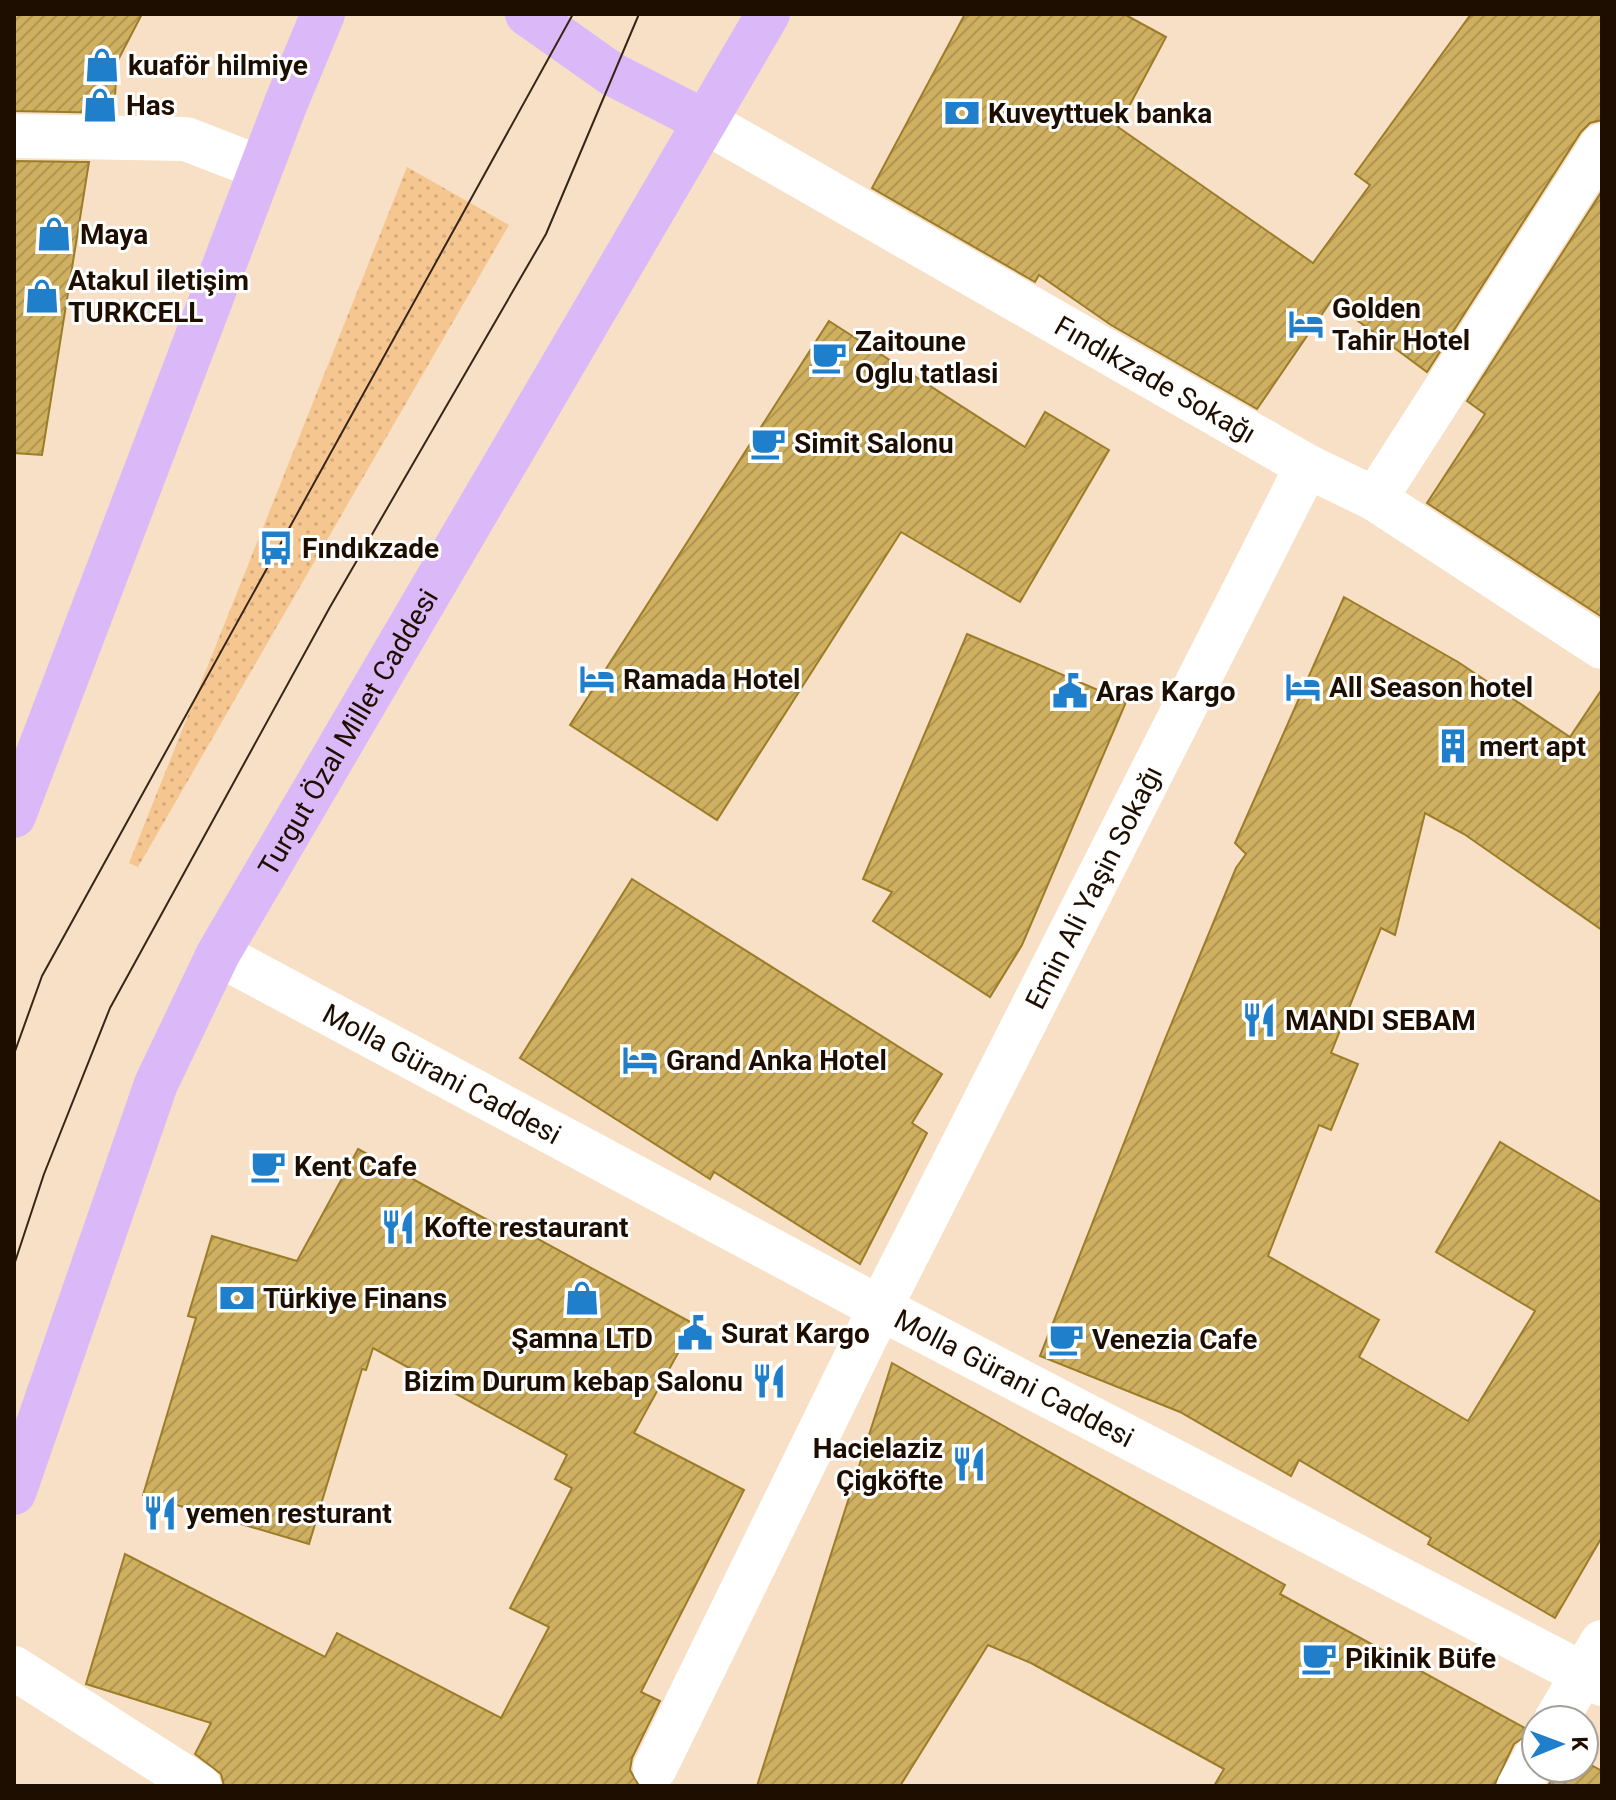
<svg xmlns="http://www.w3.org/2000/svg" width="1616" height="1800" viewBox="0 0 1616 1800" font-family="Roboto,sans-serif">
  <defs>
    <pattern id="grass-dots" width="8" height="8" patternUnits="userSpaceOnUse" patternTransform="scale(2)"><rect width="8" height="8" fill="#f6c691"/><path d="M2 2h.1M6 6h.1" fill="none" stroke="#d2a97b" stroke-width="1.8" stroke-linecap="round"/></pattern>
    <pattern id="building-hatch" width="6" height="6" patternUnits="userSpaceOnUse" patternTransform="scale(2)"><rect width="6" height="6" fill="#cfb060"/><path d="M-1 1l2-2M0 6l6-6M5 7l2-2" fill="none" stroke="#b19652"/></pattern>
  </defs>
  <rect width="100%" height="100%" fill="#f8e0c6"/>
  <polygon fill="url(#grass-dots)" points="407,167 509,225 138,867 129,863"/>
  <g fill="url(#building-hatch)" stroke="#9b7d29" stroke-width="2">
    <polygon points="14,14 142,14 117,62 114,113 14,111"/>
    <polygon points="965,14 1124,14 1166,37 1118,127 1313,263 1370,185 1355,174 1471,14 1602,14 1602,120 1590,123 1581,132 1427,372 1331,301 1257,409 1111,325 1039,275 1035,282 872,188"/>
    <polygon points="14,161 89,162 42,455 14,453"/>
    <polygon points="1602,191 1602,617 1427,503 1485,414 1467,401"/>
    <polygon points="829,321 1025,447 1045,412 1109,450 1020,602 901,532 717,820 570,725"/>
    <polygon points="1344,597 1458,662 1570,737 1602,689 1602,930 1464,834 1425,813 1395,935 1381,928 1331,1053 1358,1064 1331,1130 1319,1125 1268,1256 1379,1320 1359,1357 1468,1421 1535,1311 1436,1252 1500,1142 1602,1203 1602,1537 1555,1618 1428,1544 1431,1538 1299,1460 1291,1476 1180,1412 1040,1356 1163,1044 1236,868 1246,854 1235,843"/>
    <polygon points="967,634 1126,702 1022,945 990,997 873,921 892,892 863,879"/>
    <polygon points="632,879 942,1074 912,1123 927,1133 860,1264 714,1172 710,1179 520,1058"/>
    <polygon points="358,1149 502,1228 505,1221 694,1324 634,1433 744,1490 641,1692 660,1701 632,1758 630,1770 639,1786 224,1786 221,1774 195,1754 211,1723 86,1684 125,1554 325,1657 337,1633 501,1718 549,1627 510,1608 572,1488 555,1479 567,1455 373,1348 366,1370 362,1369 309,1544 143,1495 196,1318 188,1316 212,1236 297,1261"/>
    <polygon points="892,1363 1285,1585 1280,1594 1532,1732 1514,1744 1494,1786 1214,1786 1224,1769 1031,1663 988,1645 900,1786 757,1786"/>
    <polygon points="1584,1761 1602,1771 1602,1786 1548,1786 1558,1768 1584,1768"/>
  </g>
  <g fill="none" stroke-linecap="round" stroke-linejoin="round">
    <g stroke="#fff" stroke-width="44">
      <path id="s1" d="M704,121L1307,466L1375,499L1602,647"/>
      <polyline points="14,136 186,139 261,168"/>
      <polyline points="1375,499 1602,145"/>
      <polyline points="14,1668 199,1786"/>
      <polyline points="1556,1720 1602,1642"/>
      <path id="s2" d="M655,1768L880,1308L1307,466"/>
      <polyline points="1519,1786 1536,1756"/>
    </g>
    <path stroke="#fff" stroke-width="44" id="s3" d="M218,954L880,1308L1602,1684"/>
    <g stroke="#dbb8f7" stroke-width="44">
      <polyline points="527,14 612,74 704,121"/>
      <polyline points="14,816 286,103 323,14"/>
      <path id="s4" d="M14,1493L156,1084L218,954L768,14"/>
    </g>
    <g stroke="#372616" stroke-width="2">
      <polyline points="14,1054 42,976 573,14"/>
      <polyline points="14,1265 44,1174 110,1008 330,607 546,234 639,14"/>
    </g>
  </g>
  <defs>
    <g id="shop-bare" transform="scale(2.76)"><path d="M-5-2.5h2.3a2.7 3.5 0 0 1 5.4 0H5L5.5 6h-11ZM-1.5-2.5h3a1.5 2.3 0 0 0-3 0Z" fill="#207fcb" stroke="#fff" stroke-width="2.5" paint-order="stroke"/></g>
    <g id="bank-bare" transform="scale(2.76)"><path d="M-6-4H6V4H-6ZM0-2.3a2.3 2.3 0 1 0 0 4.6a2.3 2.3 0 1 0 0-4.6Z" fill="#207fcb" stroke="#fff" stroke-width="2.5" paint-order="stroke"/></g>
    <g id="hotel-bare" transform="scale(2.76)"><path d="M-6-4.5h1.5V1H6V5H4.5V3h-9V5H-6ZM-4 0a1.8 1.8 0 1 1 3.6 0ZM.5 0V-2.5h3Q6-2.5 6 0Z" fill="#207fcb" stroke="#fff" stroke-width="2.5" paint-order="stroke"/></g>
    <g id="cafe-bare" transform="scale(2.76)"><path d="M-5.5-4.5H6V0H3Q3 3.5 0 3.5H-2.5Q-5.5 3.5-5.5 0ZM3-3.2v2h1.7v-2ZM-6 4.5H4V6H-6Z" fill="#207fcb" stroke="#fff" stroke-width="2.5" paint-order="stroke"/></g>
    <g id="bus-bare" transform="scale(2.76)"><path d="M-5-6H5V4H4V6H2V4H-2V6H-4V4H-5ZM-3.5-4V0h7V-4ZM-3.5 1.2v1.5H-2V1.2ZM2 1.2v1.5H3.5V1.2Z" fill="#207fcb" stroke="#fff" stroke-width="2.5" paint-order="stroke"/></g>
    <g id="civic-bare" transform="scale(2.76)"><path d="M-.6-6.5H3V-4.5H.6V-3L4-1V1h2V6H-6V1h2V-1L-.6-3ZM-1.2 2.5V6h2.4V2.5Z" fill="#207fcb" stroke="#fff" stroke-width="2.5" paint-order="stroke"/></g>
    <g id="building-bare" transform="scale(2.76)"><path d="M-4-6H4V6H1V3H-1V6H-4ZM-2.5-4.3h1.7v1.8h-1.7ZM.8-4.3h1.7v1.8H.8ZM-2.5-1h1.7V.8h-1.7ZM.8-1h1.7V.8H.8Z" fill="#207fcb" stroke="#fff" stroke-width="2.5" paint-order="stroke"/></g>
    <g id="restaurant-bare" transform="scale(2.76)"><path d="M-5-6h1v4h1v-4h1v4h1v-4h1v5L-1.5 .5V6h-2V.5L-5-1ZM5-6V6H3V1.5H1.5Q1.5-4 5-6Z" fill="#207fcb" stroke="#fff" stroke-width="2.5" paint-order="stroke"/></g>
  </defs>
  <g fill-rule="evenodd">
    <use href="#shop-bare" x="102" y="65"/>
    <use href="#shop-bare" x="100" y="105"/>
    <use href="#bank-bare" x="962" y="113"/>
    <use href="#shop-bare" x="54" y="234"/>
    <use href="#shop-bare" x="42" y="296"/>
    <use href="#hotel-bare" x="1306" y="324"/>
    <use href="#cafe-bare" x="829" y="357"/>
    <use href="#cafe-bare" x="768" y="443"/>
    <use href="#bus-bare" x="276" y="548"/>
    <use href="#hotel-bare" x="597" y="679"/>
    <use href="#hotel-bare" x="1303" y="687"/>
    <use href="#civic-bare" x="1070" y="691"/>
    <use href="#building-bare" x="1453" y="746"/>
    <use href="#restaurant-bare" x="1259" y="1020"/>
    <use href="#hotel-bare" x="640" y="1060"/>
    <use href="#cafe-bare" x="268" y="1166"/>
    <use href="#restaurant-bare" x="398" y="1227"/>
    <use href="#bank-bare" x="237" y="1298"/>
    <use href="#shop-bare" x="582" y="1298"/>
    <use href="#civic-bare" x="695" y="1333"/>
    <use href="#cafe-bare" x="1066" y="1339"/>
    <use href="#restaurant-bare" x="769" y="1381"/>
    <use href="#restaurant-bare" x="969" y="1464"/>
    <use href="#restaurant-bare" x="160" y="1513"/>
    <use href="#cafe-bare" x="1319" y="1658"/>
  </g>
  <g text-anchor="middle" stroke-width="6" stroke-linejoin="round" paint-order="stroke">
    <g font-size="28" font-weight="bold" fill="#1e0e00" stroke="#fff" text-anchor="start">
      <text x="128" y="75">kuaför hilmiye</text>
      <text x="126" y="115">Has</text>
      <text x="988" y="123">Kuveyttuek banka</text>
      <text x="80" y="244">Maya</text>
      <text x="68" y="290">Atakul iletişim<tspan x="68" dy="32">TURKCELL</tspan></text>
      <text x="1332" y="318">Golden<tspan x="1332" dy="32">Tahir Hotel</tspan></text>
      <text x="855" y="351">Zaitoune<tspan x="855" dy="32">Oglu tatlasi</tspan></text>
      <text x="794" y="453">Simit Salonu</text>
      <text x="302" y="558">Fındıkzade</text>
      <text x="623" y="689">Ramada Hotel</text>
      <text x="1329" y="697">All Season hotel</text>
      <text x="1096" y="701">Aras Kargo</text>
      <text x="1479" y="756">mert apt</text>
      <text x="1285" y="1030">MANDI SEBAM</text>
      <text x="666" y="1070">Grand Anka Hotel</text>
      <text x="294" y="1176">Kent Cafe</text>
      <text x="424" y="1237">Kofte restaurant</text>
      <text x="263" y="1308">Türkiye Finans</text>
      <text x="721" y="1343">Surat Kargo</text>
      <text x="582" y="1348" text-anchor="middle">Şamna LTD</text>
      <text x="1092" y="1349">Venezia Cafe</text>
      <text x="743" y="1391" text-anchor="end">Bizim Durum kebap Salonu</text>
      <text x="943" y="1458" text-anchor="end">Hacielaziz<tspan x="943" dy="32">Çigköfte</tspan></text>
      <text x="186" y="1523">yemen resturant</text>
      <text x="1345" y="1668">Pikinik Büfe</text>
    </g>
    <g font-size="28" fill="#1e0e00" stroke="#fff">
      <text dy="10" stroke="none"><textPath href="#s1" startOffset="520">Fındıkzade Sokağı</textPath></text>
      <text dy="10" stroke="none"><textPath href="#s4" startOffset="834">Turgut Özal Millet Caddesi</textPath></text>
      <text dy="10" stroke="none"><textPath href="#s2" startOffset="984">Emin Ali Yaşin Sokağı</textPath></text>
      <text dy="10" stroke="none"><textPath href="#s3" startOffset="254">Molla Gürani Caddesi</textPath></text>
      <text dy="10" stroke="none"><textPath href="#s3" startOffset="902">Molla Gürani Caddesi</textPath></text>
    </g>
  </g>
  <rect width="1616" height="1800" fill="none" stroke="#1e0e00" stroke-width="32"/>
  <g transform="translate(1560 1744) rotate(89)"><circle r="38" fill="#ffffff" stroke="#a59f99" stroke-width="2"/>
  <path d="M0-6L14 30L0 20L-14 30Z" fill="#207fcb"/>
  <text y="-12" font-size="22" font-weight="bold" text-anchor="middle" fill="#1e0e00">K</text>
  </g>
</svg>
